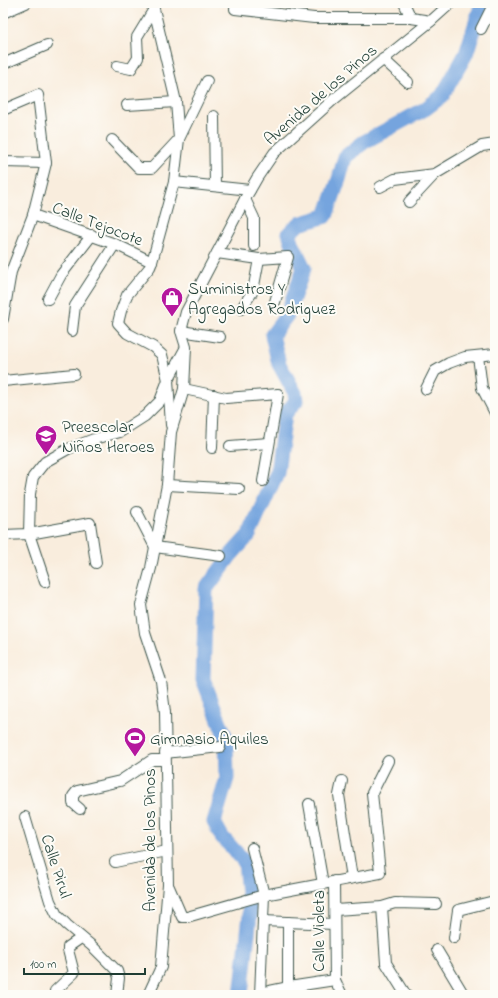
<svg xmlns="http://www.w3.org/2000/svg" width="498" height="998" viewBox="0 0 498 998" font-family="'Indie Flower',sans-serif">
  <rect width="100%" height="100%" fill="#fdfcf7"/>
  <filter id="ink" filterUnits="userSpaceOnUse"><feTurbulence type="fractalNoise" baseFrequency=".025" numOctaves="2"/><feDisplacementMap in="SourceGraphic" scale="8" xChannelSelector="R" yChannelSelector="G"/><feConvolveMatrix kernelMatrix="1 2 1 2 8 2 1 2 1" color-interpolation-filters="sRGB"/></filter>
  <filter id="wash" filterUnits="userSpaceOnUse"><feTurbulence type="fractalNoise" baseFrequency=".012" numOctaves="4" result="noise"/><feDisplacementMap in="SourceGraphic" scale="16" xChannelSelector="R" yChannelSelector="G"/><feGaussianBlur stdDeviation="0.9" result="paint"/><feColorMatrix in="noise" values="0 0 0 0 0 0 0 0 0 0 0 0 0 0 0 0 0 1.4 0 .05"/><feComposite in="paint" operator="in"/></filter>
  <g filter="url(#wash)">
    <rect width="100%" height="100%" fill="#f9eddd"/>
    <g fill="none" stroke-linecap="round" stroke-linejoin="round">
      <polyline stroke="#75a4de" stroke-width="15" points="241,995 250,915 245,862 222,837 214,822 227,778 226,738 203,679 206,589 230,556 249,535 277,473 285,414 296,401 295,393 279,364 272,335 287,315 304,268 293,245 289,233 299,224 326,216 339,179 345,157 364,142 425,109 442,96 466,54 482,3"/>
    </g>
  </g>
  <g filter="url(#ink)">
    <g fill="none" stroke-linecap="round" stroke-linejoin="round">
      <g stroke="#40574d" stroke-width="12">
        <g id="minor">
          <polyline points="151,3 154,9 176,102 179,139 174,182 152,262 150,267 127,295 121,311 118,323 127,333 153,347 162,355 168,380 171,425"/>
          <polyline points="404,3 411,18"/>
          <polyline points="235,9 314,18 411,18 431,21"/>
          <polyline points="3,13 26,3"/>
          <polyline points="481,29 494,3"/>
          <polyline points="383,59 408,82"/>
          <polyline points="3,64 47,45"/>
          <polyline points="117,66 131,69 138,58 137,37 154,9"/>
          <polyline points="127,105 176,102"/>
          <polyline points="3,110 38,95 46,163 33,215 11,272 3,319"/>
          <polyline points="214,116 215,186"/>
          <polyline points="112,140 139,168 152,168 179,139 207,81"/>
          <polyline points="3,162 46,163"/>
          <polyline points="174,182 250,190"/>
          <polyline points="380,187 395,179 435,174 482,146 495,144"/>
          <polyline points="245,199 254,218 254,246"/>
          <polyline points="409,202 435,174"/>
          <polyline points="33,215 115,244 152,262"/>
          <polyline points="217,253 259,259 288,257 275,302"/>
          <polyline points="48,299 61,275 92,235"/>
          <polyline points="241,309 253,291 259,259"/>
          <polyline points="72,331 75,306 115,244"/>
          <polyline points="181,331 220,337"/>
          <polyline points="478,356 482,388 495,413"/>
          <polyline points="3,381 74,374"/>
          <polyline points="184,389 226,398 278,394 263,481"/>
          <polyline points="426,389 435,371 449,363 465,357 495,354"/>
          <polyline points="230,446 269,443"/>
          <polyline points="212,448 214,395"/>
          <polyline points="167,485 239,489"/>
          <polyline points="137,512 155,547 221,556"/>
          <polyline points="3,535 29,534 90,523 96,563"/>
          <polyline points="45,582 29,534 30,494 33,477 45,462 68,449 94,439 120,432 145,416 160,401 168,380 185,349"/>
          <polyline points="165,753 220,747"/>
          <polyline points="342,781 339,795 352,878"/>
          <polyline points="309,804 323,884"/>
          <polyline points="80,809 73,803 73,796 77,791 120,781 152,760 165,760"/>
          <polyline points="25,817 50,901 57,915 67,925 92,946 117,971 119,978 117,995"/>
          <polyline points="252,848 264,895 260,995"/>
          <polyline points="115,862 167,851"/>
          <polyline points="334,881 335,980 342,995"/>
          <polyline points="169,887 182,917 187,917 264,895 380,873 372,793 388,761"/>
          <polyline points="382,907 386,963 406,995"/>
          <polyline points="335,910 382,907 395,903 436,904"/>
          <polyline points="263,921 334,924"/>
          <polyline points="454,938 458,910 494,901 495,906"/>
          <polyline points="437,950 464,995"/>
          <polyline points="55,991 74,973 68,950 68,947 81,938"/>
          <polyline points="260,993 289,987 335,980"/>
          <polyline points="148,995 161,967 168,885 165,712 161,681 145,633 141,605 151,568 167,485 171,432 184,389 186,347 181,331 186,312 245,199 257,178 274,153 333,100 431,21 451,3"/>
          <polyline points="288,995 288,922"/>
        </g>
      </g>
      <use href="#minor" stroke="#fff" stroke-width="10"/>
    </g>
  </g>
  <defs>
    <g id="shop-pin" transform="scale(1.15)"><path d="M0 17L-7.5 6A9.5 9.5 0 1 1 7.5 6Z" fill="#b5179e" stroke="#fdfcf7"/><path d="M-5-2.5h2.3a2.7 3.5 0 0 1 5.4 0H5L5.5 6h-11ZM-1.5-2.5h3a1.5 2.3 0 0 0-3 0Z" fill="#fff"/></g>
    <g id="school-pin" transform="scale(1.15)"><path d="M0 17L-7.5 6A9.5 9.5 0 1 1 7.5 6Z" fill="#b5179e" stroke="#fdfcf7"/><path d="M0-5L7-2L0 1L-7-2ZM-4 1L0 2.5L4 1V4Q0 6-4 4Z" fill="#fff"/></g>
    <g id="stadium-pin" transform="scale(1.15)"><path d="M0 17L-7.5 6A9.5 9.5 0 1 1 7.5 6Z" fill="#b5179e" stroke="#fdfcf7"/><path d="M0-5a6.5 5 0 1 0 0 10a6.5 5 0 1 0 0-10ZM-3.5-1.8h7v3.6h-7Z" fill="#fff"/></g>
  </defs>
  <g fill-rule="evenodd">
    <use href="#shop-pin" x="172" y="298"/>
    <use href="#school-pin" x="46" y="436"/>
    <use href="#stadium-pin" x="135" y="738"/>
  </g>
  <g text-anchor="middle" stroke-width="4" stroke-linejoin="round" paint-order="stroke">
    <g font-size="17" fill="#1f3d34" stroke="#fdfcf7">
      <text transform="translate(320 94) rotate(-41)" y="6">Avenida de los Pinos</text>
      <text transform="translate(98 223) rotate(21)" y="6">Calle Tejocote</text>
      <text transform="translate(149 840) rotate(-90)" y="6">Avenida de los Pinos</text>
      <text transform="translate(57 866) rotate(72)" y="6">Calle Pirul</text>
      <text transform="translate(318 931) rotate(-90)" y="6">Calle Violeta</text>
    </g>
    <g font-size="17" fill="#1f3d34" stroke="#fdfcf7" text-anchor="start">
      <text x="188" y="294">Suministros Y<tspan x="188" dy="20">Agregados Rodriguez</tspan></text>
      <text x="62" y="432">Preescolar<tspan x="62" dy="20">Niños Heroes</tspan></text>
      <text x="150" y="744">Gimnasio Aquiles</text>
    </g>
  </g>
  <rect width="498" height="998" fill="none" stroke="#fdfcf7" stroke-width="16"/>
  <path d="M24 968v6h121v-6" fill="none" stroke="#1f3d34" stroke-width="2"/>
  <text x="30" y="968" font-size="12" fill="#1f3d34" stroke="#fdfcf7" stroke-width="3" paint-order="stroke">100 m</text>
</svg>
